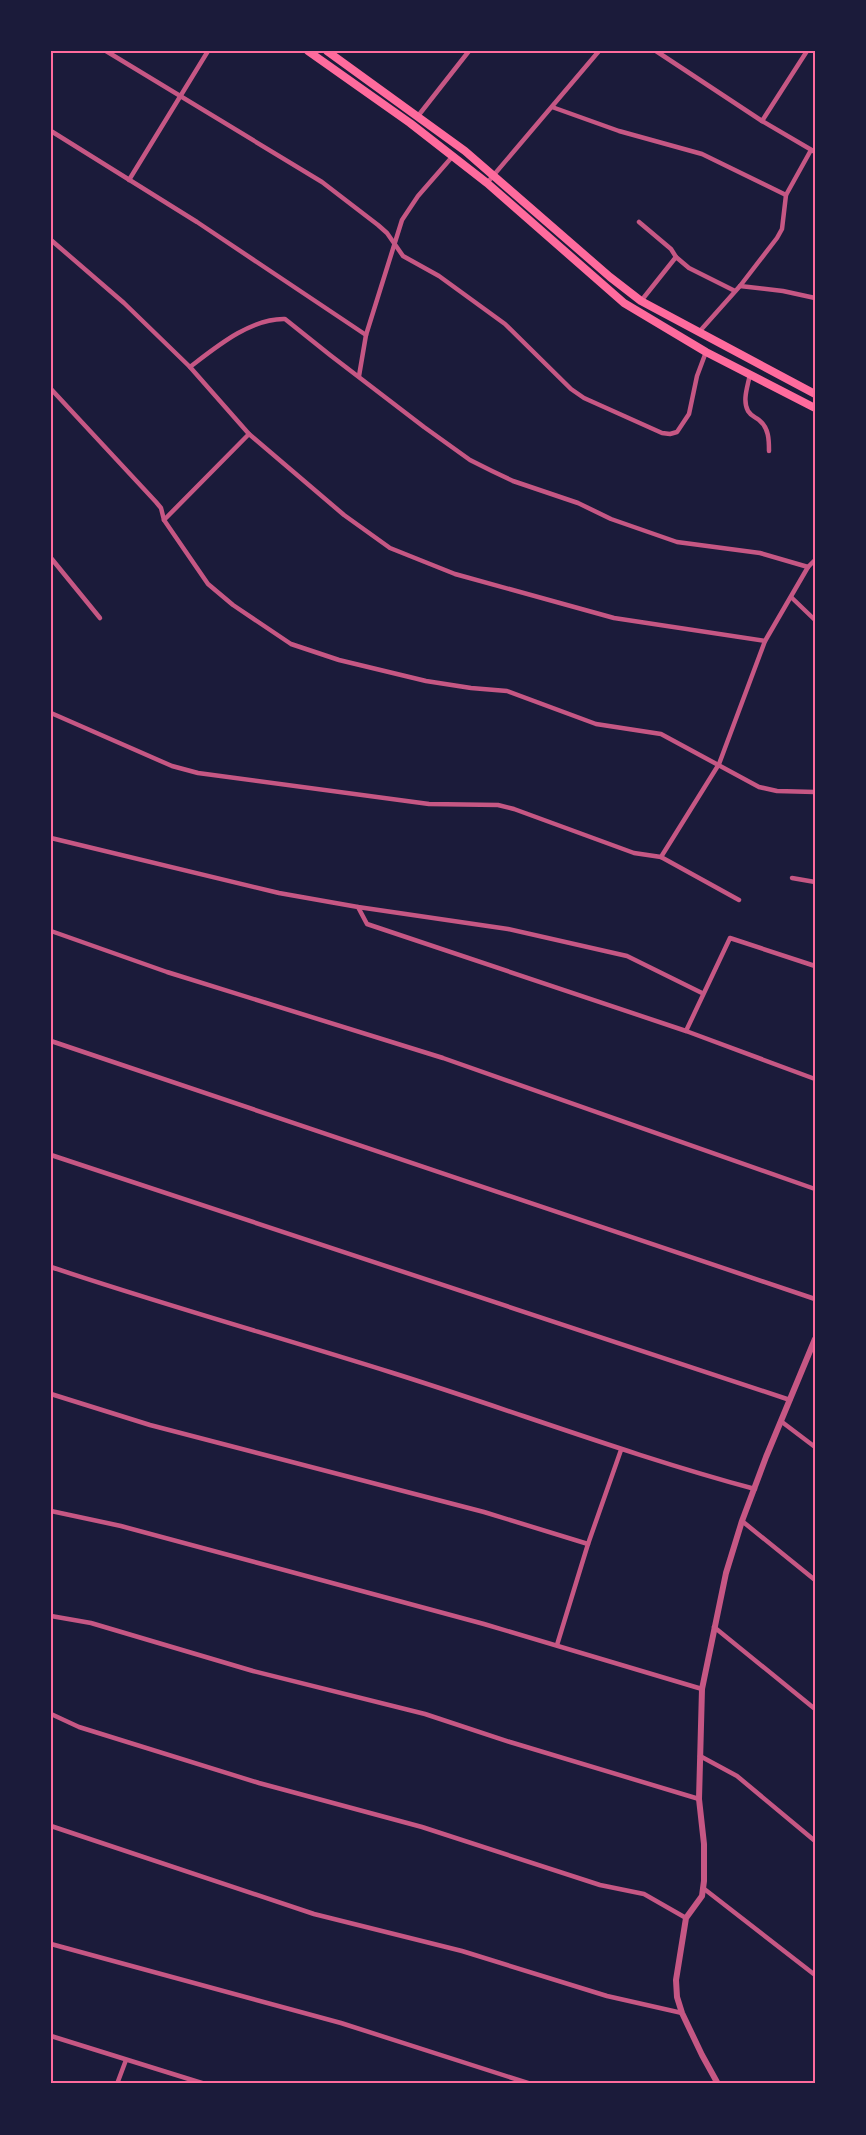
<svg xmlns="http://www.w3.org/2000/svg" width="866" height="2135" viewBox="0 0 866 2135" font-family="Poppins,sans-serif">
  <rect width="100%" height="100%" fill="#1b1b3a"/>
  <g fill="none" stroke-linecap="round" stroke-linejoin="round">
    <g stroke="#c65784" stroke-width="4.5">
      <polyline points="106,51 322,182 378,225 387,233 403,256 439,276 505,324 571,389 584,398 662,433 670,434 677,432 689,414 697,376 706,352"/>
      <polyline points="656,51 762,121 815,152"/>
      <polyline points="552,107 619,131 702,154 786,195 811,150"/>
      <polyline points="418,116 469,51"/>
      <polyline points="762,121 807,51"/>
      <polyline points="51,131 197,222 366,335"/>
      <polyline points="129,180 208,51"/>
      <polyline points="487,183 599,51"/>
      <polyline points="639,222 671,249 676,257"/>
      <polyline points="51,240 124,303 190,367 249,434 344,515 390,548 455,574 614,618 765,641"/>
      <polyline points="740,286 783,291 815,298"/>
      <polyline points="641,301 676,257 689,268 735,291"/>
      <polyline points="699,332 740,286 777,238 782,229 786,195"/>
      <path d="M190,367C216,347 251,318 285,319L330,355L424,427L470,460L492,471L513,481L578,503L611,519L677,542L760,553L808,567"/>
      <path d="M750,374C748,386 742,400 748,411C751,416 755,417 759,420C769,428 769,440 769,451"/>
      <polyline points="359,376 366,335 402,220 418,196 452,157"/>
      <polyline points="51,389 156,502 161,508 164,520 208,584 233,605 291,644 339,660 426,681 471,688 507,691 596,724 661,734 759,787 777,791 815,792"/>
      <polyline points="164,520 249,434"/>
      <polyline points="51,558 100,618"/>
      <polyline points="791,597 815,620"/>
      <polyline points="51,713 172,766 198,773 429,804 498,805 514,809 634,853 661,857 739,900"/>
      <polyline points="51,838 279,893 358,907 508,929 627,956 702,993"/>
      <polyline points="661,857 719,764 765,641 808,567 815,560"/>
      <polyline points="792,878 815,882"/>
      <polyline points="358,907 367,924 686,1031 815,1079"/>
      <polyline points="51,931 167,972 443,1058 815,1189"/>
      <polyline points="686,1031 730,938 815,966"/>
      <polyline points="51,1041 815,1299"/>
      <polyline points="51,1155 790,1400"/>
      <path d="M51,1267C164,1305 279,1337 393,1373C514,1411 632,1456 755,1489"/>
      <polyline points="51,1394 150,1425 484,1512 588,1544"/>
      <polyline points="782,1422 815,1447"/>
      <polyline points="51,1511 121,1526 484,1624 702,1689"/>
      <polyline points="742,1521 815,1580"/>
      <polyline points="51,1616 91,1623 253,1671 425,1714 510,1742 699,1799"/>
      <polyline points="714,1627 815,1709"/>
      <polyline points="557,1645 588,1544 621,1450"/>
      <polyline points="51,1714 79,1727 259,1783 422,1827 600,1885 644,1894 686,1918"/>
      <polyline points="700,1756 737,1776 815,1841"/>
      <polyline points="51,1826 314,1914 462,1951 607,1996 682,2013"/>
      <polyline points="703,1888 815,1975"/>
      <polyline points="51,1944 341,2023 531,2084"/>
      <polyline points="51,2036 205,2084"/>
      <polyline points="117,2084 126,2060"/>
    </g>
    <polyline stroke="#c65784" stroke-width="6" points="718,2084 702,2055 682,2013 677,1997 676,1980 686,1918 702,1896 704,1881 704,1844 699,1799 702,1689 726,1573 742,1521 766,1457 815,1339"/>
    <g stroke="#ff6b9d" stroke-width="8">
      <polyline points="308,51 410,123 487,183 624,303 706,352 815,408"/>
      <polyline points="327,51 465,151 610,277 641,301 815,394"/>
    </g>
  </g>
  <rect width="866" height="2135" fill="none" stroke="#1b1b3a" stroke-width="105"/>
  <rect x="52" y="52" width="762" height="2030" fill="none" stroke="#ff6b9d" stroke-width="2"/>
</svg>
